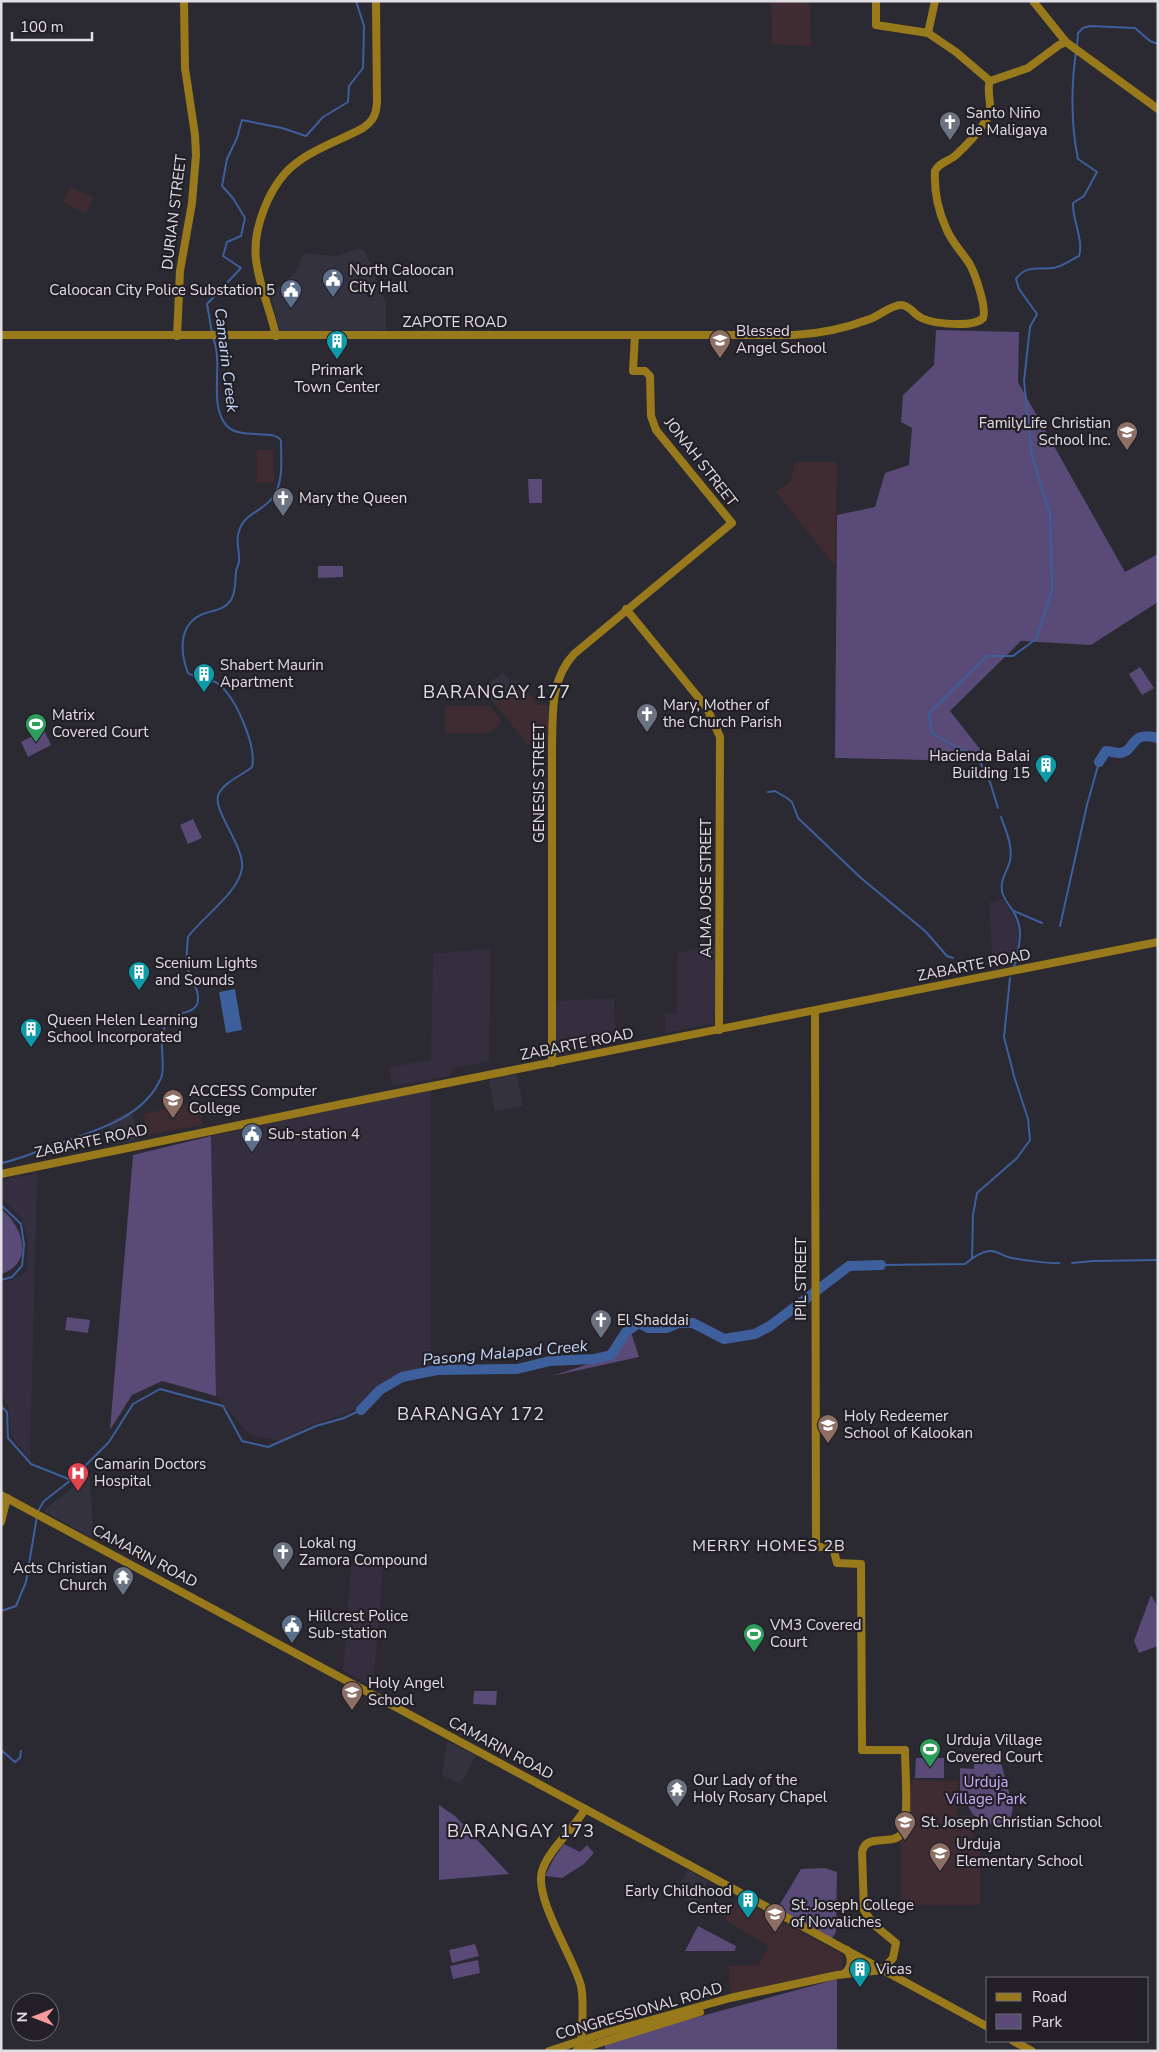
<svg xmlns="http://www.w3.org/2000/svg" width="1159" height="2052" viewBox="0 0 1159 2052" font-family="'Nunito Sans',sans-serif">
  <rect width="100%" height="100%" fill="#2b2931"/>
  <g fill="#35323f">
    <polygon points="357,249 363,249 365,251 386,304 386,330 279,331 271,294 295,273 304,253 336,256"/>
    <polygon points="503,672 510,680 520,681 520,683 495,704 482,689"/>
    <polygon points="517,1074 523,1106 495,1111 489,1080"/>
    <polygon points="131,1111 139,1140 114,1144 108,1122"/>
    <polygon points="89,1474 94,1539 43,1511"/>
    <polygon points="447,1741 476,1756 460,1784 442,1775"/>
    <polygon points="688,1870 708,1881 695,1904 675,1893"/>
  </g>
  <g fill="#352e3f">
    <polygon points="1003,899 1016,920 1019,939 1012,966 993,969 989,903"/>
    <polygon points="715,945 716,1013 713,1014 714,1023 665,1033 665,1014 677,1013 677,953"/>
    <polygon points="491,948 489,1061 453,1069 450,1076 392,1086 389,1067 431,1060 433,954"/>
    <polygon points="614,998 616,1044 556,1056 556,1001"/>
    <polygon points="431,1090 431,1368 392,1377 357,1410 311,1425 281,1441 250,1435 216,1396 211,1136"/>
    <polygon points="38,1173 37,1184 30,1460 11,1435 8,1405 1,1396 1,1283 24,1274 27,1270 28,1239 21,1218 1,1198 1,1180"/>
    <polygon points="351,1565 383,1567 373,1687 343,1670"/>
  </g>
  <g fill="#3f2c32">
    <polygon points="771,1 810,1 811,46 772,44"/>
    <polygon points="70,187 94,197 86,214 63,202"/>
    <polygon points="257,450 273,450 274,483 257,483"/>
    <polygon points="795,462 837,462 835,566 776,492 790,482"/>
    <polygon points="520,683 539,705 548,705 548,743 527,744 495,704"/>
    <polygon points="445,706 490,706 502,722 489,733 445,733"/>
    <polygon points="198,1102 203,1125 146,1135 144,1114"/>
    <polygon points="910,1780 958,1781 957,1816 974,1816 974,1838 980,1839 980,1905 901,1905 901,1837 909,1837"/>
    <polygon points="738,1897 843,1955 842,1969 732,1994 729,1988 729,1966 758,1965 769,1946 725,1920"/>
  </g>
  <g fill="#594a77">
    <polygon points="936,330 1019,332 1018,382 1125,572 1158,554 1158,602 1091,645 1021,641 950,711 987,758 974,761 835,758 837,515 875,507 885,473 909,465 912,428 901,422 903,395 934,365"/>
    <polygon points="528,479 542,479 542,503 529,503"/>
    <polygon points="318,566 343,566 343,577 318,578"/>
    <polygon points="1140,667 1154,688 1142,695 1129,674"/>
    <polygon points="44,730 51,745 28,757 21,742"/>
    <polygon points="193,819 202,838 188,844 180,825"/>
    <polygon points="211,1136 216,1396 162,1381 132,1395 110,1430 133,1155"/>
    <path d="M1,1209C23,1226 35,1263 1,1274Z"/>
    <polygon points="67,1317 90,1320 88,1333 65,1330"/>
    <polygon points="631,1332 639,1357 552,1376 613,1356 627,1334"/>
    <polygon points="1151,1595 1158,1607 1158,1646 1139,1653 1134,1641"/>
    <polygon points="474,1691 497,1691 496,1705 473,1704"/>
    <polygon points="974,1754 999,1755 1013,1807 1010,1822 995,1826 973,1815 960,1792 960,1768 974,1769"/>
    <polygon points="916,1758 944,1758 944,1778 915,1778"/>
    <polygon points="439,1805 455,1816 509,1874 439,1880"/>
    <polygon points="564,1844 580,1852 587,1845 594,1853 584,1864 562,1878 545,1876 554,1858"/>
    <polygon points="825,1868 837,1872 836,1932 831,1940 776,1911 801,1869"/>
    <polygon points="698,1926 736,1946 735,1951 685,1951"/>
    <polygon points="475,1944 479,1956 452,1963 449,1950"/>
    <polygon points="478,1960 480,1973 453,1979 450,1966"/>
    <polygon points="837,1979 837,2051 605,2051 605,2044 665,2026"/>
  </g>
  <polygon fill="#3d5f9b" points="235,989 242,1030 226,1033 219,992"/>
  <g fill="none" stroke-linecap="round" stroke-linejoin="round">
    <g stroke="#3d5f9b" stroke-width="2">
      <polyline points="1077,47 1078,33 1083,28 1090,26 1135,28 1150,41 1158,44"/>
      <polyline points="212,333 207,304 241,268 223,256 227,242 241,236 245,218 233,198 222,186 227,159 237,138 242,120 282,128 306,136 323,117 348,102 349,86 363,68 364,26 356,1"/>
      <polyline points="768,792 775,791 787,798 792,802 798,818 861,878 925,931 947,956 953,958"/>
      <path d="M998,808L990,782L979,760L932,733L929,713L987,656H1013L1036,639L1052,590L1050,515L1032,456L1024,381L1030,327L1037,314L1019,289L1016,279C1027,264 1038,270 1053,268C1062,267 1071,260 1079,256C1084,239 1072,220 1073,203L1084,196L1097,172L1078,159C1071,126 1071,86 1076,52"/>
      <path d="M1001,817C1006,831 1013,846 1010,861C1007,872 1000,880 1002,891C1003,899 1009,904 1013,911C1025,930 1019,946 1014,967"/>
      <polyline points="1014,911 1042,923"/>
      <polyline points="1060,926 1087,805 1099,762"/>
      <path d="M1,1163C18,1160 35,1152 52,1146C90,1132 143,1120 161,1078C167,1065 156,1042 167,1022C174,1010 197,1016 198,1000C199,990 193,983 190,975C185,964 187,949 188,937C201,918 239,893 242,868C245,846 210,808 219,793C226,781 241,776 252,767C257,746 235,695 217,683C208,677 197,679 188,673C180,652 178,624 203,614C214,610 226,610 232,598C236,589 235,581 236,572C236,568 239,565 239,561C240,551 235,541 239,531C244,513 264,511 273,497C284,482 281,459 281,441C276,428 239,441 226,425C208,403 224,363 213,338"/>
      <polyline points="1,1205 21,1224 24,1245 22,1266 12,1277 1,1280"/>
      <polyline points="972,1258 973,1215 977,1193 1017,1158 1030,1140 1028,1119 1014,1076 1004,1037 1010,978"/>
      <polyline points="1094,1261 1158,1260"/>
      <polyline points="1072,1263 1093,1261"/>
      <path d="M881,1265L965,1264C971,1259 981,1252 989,1251C996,1250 1001,1255 1008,1257C1014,1259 1052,1264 1059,1263"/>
      <polyline points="1,1406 7,1412 8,1438 31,1464 71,1480"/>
      <polyline points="38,1511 44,1501 71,1480 109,1442 133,1404 160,1389 223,1406 242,1441 268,1447 316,1426 344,1418 361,1410"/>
      <polyline points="1,1611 16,1606 26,1582 37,1516"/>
      <polyline points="1,1750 15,1762 20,1758 21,1751"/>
    </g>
    <g stroke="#3d5f9b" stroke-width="10">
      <path d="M1099,762L1106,751C1110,751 1115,753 1119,753C1137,752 1128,730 1158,738"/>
      <polyline points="361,1410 380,1390 402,1377 437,1370 517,1369 550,1361 594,1359 611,1355 626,1332 639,1323 648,1328 667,1328 679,1323 693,1323 724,1339 755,1334 770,1326 849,1266 881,1265"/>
    </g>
    <g stroke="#987a1c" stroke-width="8">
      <polyline points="876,1 876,25 928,33 956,52 990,81"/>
      <polyline points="1033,1 1066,42 1158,109"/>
      <polyline points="928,33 935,1"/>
      <path d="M1,335H794C819,334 846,328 870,319C879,316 891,305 901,305C909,305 914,314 920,317C931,324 974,328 983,318C987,308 975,273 969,263C961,251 951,241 946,228C938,210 934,190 935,171C939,162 950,161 956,155C967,145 977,134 985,122C996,107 985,94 990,81L1028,68L1059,45L1066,42"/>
      <polyline points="177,336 180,271 192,203 196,155 195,135 185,68 184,1"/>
      <path d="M276,336C271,313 261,290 257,266C250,231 270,181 299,161C318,147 343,139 363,128C373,121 376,115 377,103L376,1"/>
      <polyline points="626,609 707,708 720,737 719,1030"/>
      <path d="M815,1011L816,1547H833L837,1563L861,1564L862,1750H905C905,1767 909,1820 903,1832C894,1848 865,1831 862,1853L864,1910L873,1924L896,1943L893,1958L882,1970"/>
      <path d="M552,1063V746C553,713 550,680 574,654L732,523L656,430L651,416L650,376L645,371H633L635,335"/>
      <polyline points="1,1174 342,1104 1158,942"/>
      <polyline points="1,1495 682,1861 988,2027"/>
      <polyline points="1,1522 7,1498"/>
      <path d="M844,1974C852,1967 853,1959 847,1950"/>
      <polyline points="1013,2041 1032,2051"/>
      <polyline points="577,2050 700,2012"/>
      <polyline points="549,2051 608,2032 730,1998 837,1975 882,1970"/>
      <path d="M581,2051C581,2030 585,2006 581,1986C574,1958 534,1899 542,1871C548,1850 574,1829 585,1809"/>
    </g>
  </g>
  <defs>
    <g id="church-pin" transform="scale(1.125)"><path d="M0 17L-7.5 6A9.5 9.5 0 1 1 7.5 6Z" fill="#6b7280" stroke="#221f27"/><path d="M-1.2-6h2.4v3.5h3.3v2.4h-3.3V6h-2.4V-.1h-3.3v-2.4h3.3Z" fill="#fff"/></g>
    <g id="civic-pin" transform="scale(1.125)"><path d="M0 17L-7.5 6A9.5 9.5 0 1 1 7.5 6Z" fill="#5c6f8a" stroke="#221f27"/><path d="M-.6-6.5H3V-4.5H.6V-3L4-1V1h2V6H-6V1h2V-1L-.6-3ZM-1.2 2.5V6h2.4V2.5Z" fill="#fff"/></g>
    <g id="school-pin" transform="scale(1.125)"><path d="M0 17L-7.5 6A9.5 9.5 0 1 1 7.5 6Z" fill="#8d6e63" stroke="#221f27"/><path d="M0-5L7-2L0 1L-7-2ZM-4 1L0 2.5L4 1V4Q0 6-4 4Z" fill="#fff"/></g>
    <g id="building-pin" transform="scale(1.125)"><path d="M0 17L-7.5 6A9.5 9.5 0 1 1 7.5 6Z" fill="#0f9aa8" stroke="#221f27"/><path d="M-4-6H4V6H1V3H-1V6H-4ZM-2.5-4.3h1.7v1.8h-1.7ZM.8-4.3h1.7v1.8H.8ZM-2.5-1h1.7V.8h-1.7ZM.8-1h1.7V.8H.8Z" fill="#fff"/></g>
    <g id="stadium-pin" transform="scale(1.125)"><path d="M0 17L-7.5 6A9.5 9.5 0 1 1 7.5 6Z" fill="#2e9e5b" stroke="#221f27"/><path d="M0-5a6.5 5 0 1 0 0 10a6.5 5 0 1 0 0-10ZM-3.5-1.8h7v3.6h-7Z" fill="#fff"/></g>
    <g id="university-pin" transform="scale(1.125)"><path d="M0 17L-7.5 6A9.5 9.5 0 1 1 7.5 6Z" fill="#8d6e63" stroke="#221f27"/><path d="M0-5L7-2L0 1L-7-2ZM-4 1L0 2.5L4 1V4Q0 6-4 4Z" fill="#fff"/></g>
    <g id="hospital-pin" transform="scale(1.125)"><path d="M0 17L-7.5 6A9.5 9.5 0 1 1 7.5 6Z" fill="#e0444e" stroke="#221f27"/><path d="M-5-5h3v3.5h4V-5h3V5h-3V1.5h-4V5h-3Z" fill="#fff"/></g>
    <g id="temple-pin" transform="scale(1.125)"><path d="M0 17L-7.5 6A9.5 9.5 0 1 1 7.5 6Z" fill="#6b7280" stroke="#221f27"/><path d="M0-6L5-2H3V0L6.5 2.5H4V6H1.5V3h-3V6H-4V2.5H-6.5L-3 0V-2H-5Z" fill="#fff"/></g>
  </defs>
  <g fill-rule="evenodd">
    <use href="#church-pin" x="950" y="122"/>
    <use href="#civic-pin" x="333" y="279"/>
    <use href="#civic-pin" x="291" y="290"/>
    <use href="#school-pin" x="720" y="340"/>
    <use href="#building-pin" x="337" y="341"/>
    <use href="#school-pin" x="1127" y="432"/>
    <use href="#church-pin" x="283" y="498"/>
    <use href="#building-pin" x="204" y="674"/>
    <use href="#church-pin" x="647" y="714"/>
    <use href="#stadium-pin" x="36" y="724"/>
    <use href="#building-pin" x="1046" y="765"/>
    <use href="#building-pin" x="139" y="972"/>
    <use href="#building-pin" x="31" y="1029"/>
    <use href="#university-pin" x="173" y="1100"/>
    <use href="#civic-pin" x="252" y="1134"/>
    <use href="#church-pin" x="601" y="1320"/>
    <use href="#school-pin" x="828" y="1425"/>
    <use href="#hospital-pin" x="78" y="1473"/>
    <use href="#church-pin" x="283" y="1552"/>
    <use href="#temple-pin" x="123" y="1577"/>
    <use href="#civic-pin" x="292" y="1625"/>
    <use href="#stadium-pin" x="754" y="1634"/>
    <use href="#school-pin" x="352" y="1692"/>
    <use href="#stadium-pin" x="930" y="1749"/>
    <use href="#temple-pin" x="677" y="1789"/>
    <use href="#school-pin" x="905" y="1822"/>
    <use href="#school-pin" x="940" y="1853"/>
    <use href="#building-pin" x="748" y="1900"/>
    <use href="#university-pin" x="775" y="1914"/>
    <use href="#building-pin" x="860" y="1969"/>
  </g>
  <g text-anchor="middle" stroke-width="4.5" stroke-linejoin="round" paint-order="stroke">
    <g font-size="15" fill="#e1dfe4" stroke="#221f27" text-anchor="start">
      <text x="966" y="118">Santo Niño<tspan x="966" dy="17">de Maligaya</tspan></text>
      <text x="349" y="275">North Caloocan<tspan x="349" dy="17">City Hall</tspan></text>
      <text x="275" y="295" text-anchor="end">Caloocan City Police Substation 5</text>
      <text x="736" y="336">Blessed<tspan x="736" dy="17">Angel School</tspan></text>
      <text x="337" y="375" text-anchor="middle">Primark<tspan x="337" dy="17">Town Center</tspan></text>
      <text x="1111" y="428" text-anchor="end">FamilyLife Christian<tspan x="1111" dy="17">School Inc.</tspan></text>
      <text x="299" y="503">Mary the Queen</text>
      <text x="220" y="670">Shabert Maurin<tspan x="220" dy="17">Apartment</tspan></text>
      <text x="663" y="710">Mary, Mother of<tspan x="663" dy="17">the Church Parish</tspan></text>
      <text x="52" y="720">Matrix<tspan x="52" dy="17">Covered Court</tspan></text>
      <text x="1030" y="761" text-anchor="end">Hacienda Balai<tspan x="1030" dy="17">Building 15</tspan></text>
      <text x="155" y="968">Scenium Lights<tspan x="155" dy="17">and Sounds</tspan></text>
      <text x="47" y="1025">Queen Helen Learning<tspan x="47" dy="17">School Incorporated</tspan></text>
      <text x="189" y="1096">ACCESS Computer<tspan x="189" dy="17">College</tspan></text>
      <text x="268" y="1139">Sub-station 4</text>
      <text x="617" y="1325">El Shaddai</text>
      <text x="844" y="1421">Holy Redeemer<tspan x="844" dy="17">School of Kalookan</tspan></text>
      <text x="94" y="1469">Camarin Doctors<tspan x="94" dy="17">Hospital</tspan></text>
      <text x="299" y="1548">Lokal ng<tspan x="299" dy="17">Zamora Compound</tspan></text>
      <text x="107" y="1573" text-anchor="end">Acts Christian<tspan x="107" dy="17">Church</tspan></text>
      <text x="308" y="1621">Hillcrest Police<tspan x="308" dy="17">Sub-station</tspan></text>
      <text x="770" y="1630">VM3 Covered<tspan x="770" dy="17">Court</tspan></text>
      <text x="368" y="1688">Holy Angel<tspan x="368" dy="17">School</tspan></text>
      <text x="946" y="1745">Urduja Village<tspan x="946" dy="17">Covered Court</tspan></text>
      <text x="693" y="1785">Our Lady of the<tspan x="693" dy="17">Holy Rosary Chapel</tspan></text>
      <text x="921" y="1827">St. Joseph Christian School</text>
      <text x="956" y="1849">Urduja<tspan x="956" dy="17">Elementary School</tspan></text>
      <text x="732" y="1896" text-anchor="end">Early Childhood<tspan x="732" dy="17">Center</tspan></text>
      <text x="791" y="1910">St. Joseph College<tspan x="791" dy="17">of Novaliches</tspan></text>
      <text x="876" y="1974">Vicas</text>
    </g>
    <g font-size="15" fill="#e1dfe4" stroke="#221f27">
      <text transform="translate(174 212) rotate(-83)" y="5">DURIAN STREET</text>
      <text x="455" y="327">ZAPOTE ROAD</text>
      <text transform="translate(701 462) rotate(52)" y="5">JONAH STREET</text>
      <text transform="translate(539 783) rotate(-90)" y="5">GENESIS STREET</text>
      <text transform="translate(706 888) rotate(-90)" y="5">ALMA JOSE STREET</text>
      <text transform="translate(974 965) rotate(-11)" y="5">ZABARTE ROAD</text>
      <text transform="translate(577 1044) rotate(-11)" y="5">ZABARTE ROAD</text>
      <text transform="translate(91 1141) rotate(-12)" y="5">ZABARTE ROAD</text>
      <text transform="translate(801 1279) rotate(-90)" y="5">IPIL STREET</text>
      <text transform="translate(145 1556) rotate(28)" y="5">CAMARIN ROAD</text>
      <text transform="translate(501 1748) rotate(28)" y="5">CAMARIN ROAD</text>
      <text transform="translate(639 2011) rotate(-16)" y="5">CONGRESSIONAL ROAD</text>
    </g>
    <g font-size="15" fill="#c7affa" stroke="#221f27">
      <text x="986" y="1787">Urduja<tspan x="986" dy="17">Village Park</tspan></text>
    </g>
    <g font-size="16" font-style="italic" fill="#c5dafd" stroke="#221f27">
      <text transform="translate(227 360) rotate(83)" y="6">Camarin Creek</text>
      <text transform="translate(505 1352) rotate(-5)" y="6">Pasong Malapad Creek</text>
    </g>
    <g font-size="16" letter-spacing="1" fill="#e1dfe4" stroke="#221f27">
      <text x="769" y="1551">MERRY HOMES 2B</text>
    </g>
    <g font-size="18" letter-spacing="1" fill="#e1dfe4" stroke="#221f27">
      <text x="497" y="698">BARANGAY 177</text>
      <text x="471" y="1420">BARANGAY 172</text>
      <text x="521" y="1837">BARANGAY 173</text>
    </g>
  </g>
  <rect width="1159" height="2052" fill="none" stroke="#e1dfe4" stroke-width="5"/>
  <rect x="986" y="1977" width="162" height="65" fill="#221f27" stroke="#6e6c73"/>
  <rect x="996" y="1993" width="25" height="8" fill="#987a1c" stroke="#6e6c73"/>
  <text x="1032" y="2002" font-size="15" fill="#e1dfe4">Road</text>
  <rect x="996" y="2014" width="25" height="15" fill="#594a77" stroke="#6e6c73"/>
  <text x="1032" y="2027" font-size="15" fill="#e1dfe4">Park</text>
  <g transform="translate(35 2017) rotate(270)"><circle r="24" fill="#221f27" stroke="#6e6c73"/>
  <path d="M0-4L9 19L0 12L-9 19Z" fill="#f59b9e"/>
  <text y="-8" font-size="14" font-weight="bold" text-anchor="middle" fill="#e1dfe4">N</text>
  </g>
  <path d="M12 32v8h80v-8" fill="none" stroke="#e1dfe4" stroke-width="2.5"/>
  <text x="20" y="32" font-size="15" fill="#e1dfe4" stroke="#221f27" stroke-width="4" paint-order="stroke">100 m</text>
</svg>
